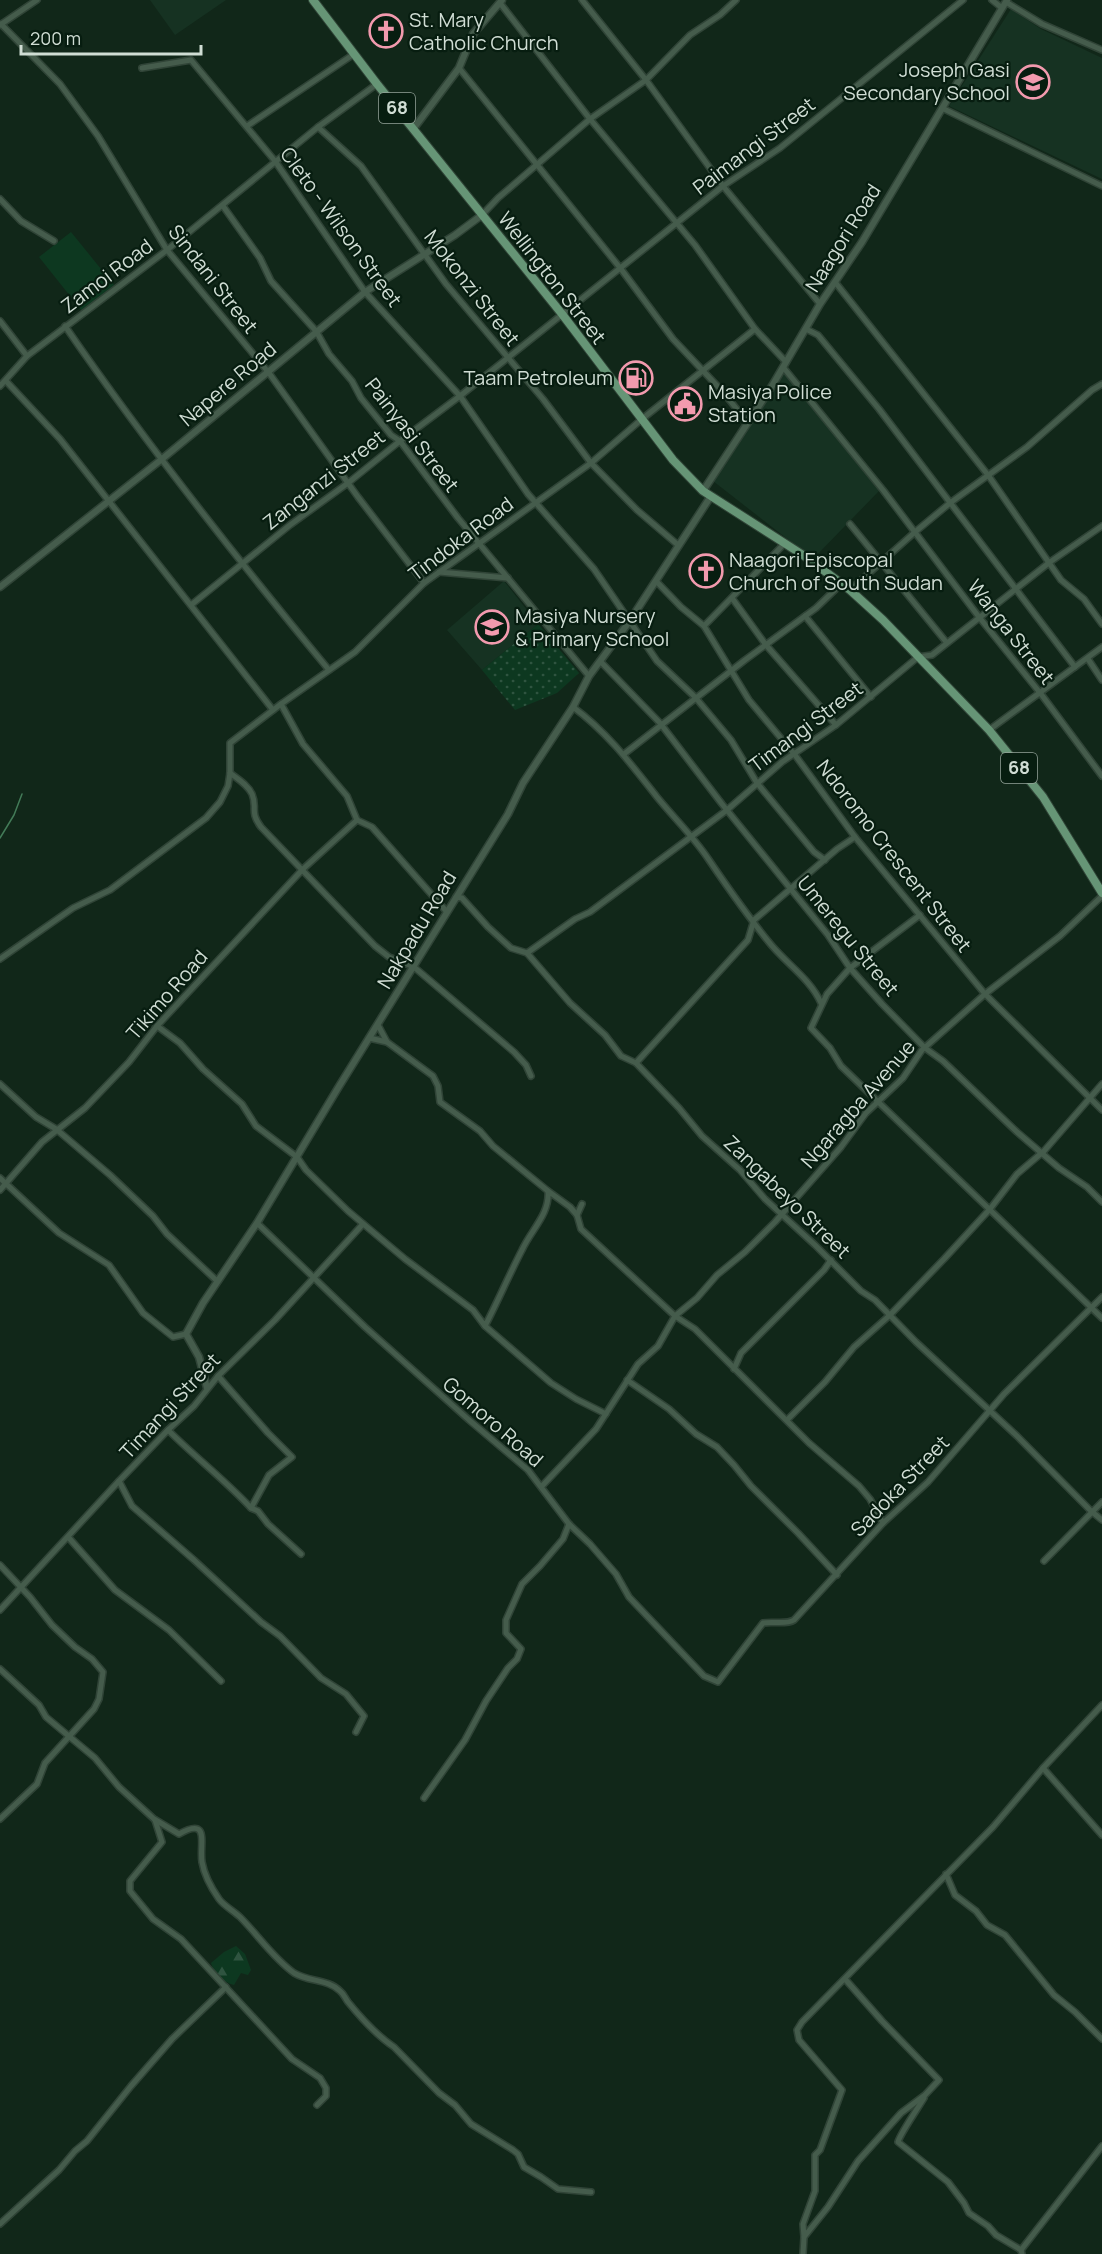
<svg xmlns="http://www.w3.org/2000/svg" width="1102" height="2254" viewBox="0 0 1102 2254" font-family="Manrope,sans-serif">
  <defs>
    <pattern id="forest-firs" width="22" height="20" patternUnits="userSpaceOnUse" patternTransform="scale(1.5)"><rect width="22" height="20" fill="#0d3820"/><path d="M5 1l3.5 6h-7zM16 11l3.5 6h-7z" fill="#2f5440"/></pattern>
    <pattern id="park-dots" width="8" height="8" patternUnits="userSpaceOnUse" patternTransform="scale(1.5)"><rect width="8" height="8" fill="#0d3820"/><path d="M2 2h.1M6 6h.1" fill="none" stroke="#2f5440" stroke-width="1.8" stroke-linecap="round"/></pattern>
  </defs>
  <rect width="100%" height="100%" fill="#112719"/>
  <g fill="#163222">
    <polygon points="150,0 226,0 175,35"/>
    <polygon points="1011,9 1041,29 1102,58 1102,179 949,106"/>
    <polygon points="785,373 879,491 813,559 713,481"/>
    <polygon points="504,581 538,624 482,670 447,630"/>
  </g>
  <path fill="url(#forest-firs)" d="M236,1946L245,1954L251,1970L248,1975L241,1973L234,1985C223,1982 214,1974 211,1963L224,1952Z"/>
  <polygon fill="url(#park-dots)" points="538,624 579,673 557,693 515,710 482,670"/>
  <polygon fill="#0d3820" points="71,232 114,285 82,311 39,257"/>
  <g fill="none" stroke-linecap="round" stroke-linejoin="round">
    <polyline stroke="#437b58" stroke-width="1.5" points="0,838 14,815 22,794"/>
    <g stroke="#304437" stroke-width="8">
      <g id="minor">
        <polyline points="582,0 646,80 723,186 820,304"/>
        <polyline points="992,0 1002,8"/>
        <polyline points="1006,2 1042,24 1102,50"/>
        <polyline points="500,3 590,119 695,245 755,329 786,362"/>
        <polyline points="1,24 60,84 98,136 167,250 269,373 358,497 424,583"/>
        <polyline points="0,25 37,0"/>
        <polyline points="142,68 191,60 275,161 365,292 460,396 528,494 594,569 657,661 695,697 731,740 757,783 814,852 825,860"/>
        <polyline points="459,68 621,269 673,339 723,392 748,423"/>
        <polyline points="942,108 1102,186"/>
        <polyline points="247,126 354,54"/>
        <polyline points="318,127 361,166 446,284 543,399 591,463 637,510 678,545"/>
        <polyline points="0,199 21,221 54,241"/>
        <polyline points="223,206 260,258 271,281 316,331 329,354 352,381 361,398 391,435 400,441 458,518 589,676"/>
        <polyline points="482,215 498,198 590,119 646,80 690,35 720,15 736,0"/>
        <polyline points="835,282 988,475 1061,580 1084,599 1102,624"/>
        <polyline points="0,321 27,356"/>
        <path d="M65,326C147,445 237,559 329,670"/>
        <polyline points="806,329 818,335 879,409 1075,667"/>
        <polyline points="783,367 883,490 979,617 1041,694 1102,776"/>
        <polyline points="6,381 60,439 273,710"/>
        <polyline points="0,386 27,356 167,250 318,127 377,84"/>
        <polyline points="850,524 947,643"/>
        <polyline points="439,572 508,578"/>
        <polyline points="656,581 681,607 704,626 749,700 795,755 855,837 985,994 1102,1110"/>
        <polyline points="850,590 915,532 950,503 1027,447 1092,390 1102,384"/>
        <polyline points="732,598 766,645 836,725"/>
        <polyline points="191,605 290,525 348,483 400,441 460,396 723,186 780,148 963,0"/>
        <polyline points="805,616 871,697"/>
        <polyline points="704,626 784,544"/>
        <polyline points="1088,659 1102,680"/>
        <polyline points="600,661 660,723 722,804 828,935 850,968 882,1004 925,1048 943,1061 1017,1132 1059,1168 1087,1187 1102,1202"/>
        <polyline points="281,704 303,744 347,796 357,820 372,827 447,912"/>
        <path d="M573,707C607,732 631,764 657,797C674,818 694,837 709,860C728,888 747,915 768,941C784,962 810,978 821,1003"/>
        <polyline points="989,730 1102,647"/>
        <polyline points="624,754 745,660 816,608 842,583"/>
        <path d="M230,773C238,779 248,785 252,794C258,808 249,811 261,827L375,946L389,957L414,967L514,1052L526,1065L531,1076"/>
        <polyline points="456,897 462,898 488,927 511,948 527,953 570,1003 605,1035 621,1056 636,1063 679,1108 702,1136 740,1170 765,1199 815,1245 861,1291 875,1300 916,1342 1017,1436 1091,1511 1102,1520"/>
        <polyline points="920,915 850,968 827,994 811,1028 830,1048 841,1066 1102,1318"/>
        <polyline points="527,953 575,919 590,912 727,810 782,762 836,725 918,657 932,655 1050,562 1102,526"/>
        <polyline points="0,959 73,908 110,890 206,818 220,802 228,786 230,773 230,743 281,704 355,652 424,583 591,463 642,419 755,329"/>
        <polyline points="378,1025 387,1042"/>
        <path d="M157,1026L180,1043L203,1069L242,1104L256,1126L297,1157L306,1170L348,1211L405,1259L473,1310L485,1326C498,1301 509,1275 522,1250C531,1230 550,1214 548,1191L570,1207L577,1215"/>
        <polyline points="369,1038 387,1042 433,1076 438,1086 440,1102 480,1131 493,1146 548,1191"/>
        <polyline points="636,1063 748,940 754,920 837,849 855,837"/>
        <polyline points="0,1084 36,1117 56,1129 110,1175 153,1216 167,1234 217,1281"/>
        <polyline points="0,1178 59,1233 109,1265 143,1313 173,1337 186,1334"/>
        <polyline points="0,1190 42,1142 85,1108 129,1062 157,1026 303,869 357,820"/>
        <polyline points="582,1204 577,1215 581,1229 675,1316 695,1329 809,1443 859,1486 870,1499 883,1523"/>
        <path d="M257,1223L365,1327L469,1420L528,1470L569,1524L590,1544L616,1574L629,1597L704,1676L718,1682L763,1623C773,1621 786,1625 794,1620L883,1523L928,1482L1004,1394L1102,1297"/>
        <polyline points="485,1326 551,1383 576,1399 606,1414"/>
        <polyline points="734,1369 741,1353 824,1270 831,1260"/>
        <polyline points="218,1376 268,1433 292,1457 269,1475 251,1508"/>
        <polyline points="627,1380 669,1409 696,1434 717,1447 734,1465 751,1486 798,1533 837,1575"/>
        <polyline points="787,1420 825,1382 854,1347 890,1315 944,1259 990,1209 1017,1174 1044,1151 1102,1084"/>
        <path d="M168,1430C195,1457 225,1480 251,1508L258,1511L268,1524L301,1554"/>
        <polyline points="119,1481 132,1506 194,1560 261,1622 280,1636 321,1678 346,1694 364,1716 356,1732"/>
        <polyline points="542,1486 596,1429 638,1364 658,1346 675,1316 697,1298 717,1275 745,1252 775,1222 841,1147 866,1113 903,1078 922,1050 985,994 1060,936 1102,896"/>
        <polyline points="69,1538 115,1590 169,1630 221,1681"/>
        <polyline points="1044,1561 1102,1502"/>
        <polyline points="0,1565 30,1597 52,1625 75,1647 92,1659 103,1672 99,1699 94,1709 45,1763 37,1784 0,1819"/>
        <polyline points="0,1610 119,1481 168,1430 194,1406 218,1376 275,1320 363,1224"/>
        <path d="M0,1669L39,1705L46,1717L95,1758L119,1787L154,1819L179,1834C211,1816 199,1845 202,1862C204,1874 212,1889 219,1899C224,1906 234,1911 240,1917C258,1935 273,1958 294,1973C309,1982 328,1979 340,1991C344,1994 345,1998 348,2002C361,2018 376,2035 394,2047L439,2093L455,2105L471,2124L513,2150L518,2154L524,2167L541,2177L558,2189L591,2192"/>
        <polyline points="1043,1768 1102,1835"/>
        <polyline points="424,1798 465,1740 486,1701 508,1668 517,1659 521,1649 506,1633 506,1620 522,1584 540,1566 563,1539 569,1524"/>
        <polyline points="155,1820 162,1842 130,1881 130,1891 153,1919 181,1939 292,2059 320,2078 326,2088 326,2096 317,2105"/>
        <polyline points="946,1874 955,1895 976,1911 987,1925 1005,1935 1054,1995 1075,2012 1102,2039"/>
        <path d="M924,2098C918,2108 900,2134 898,2142L948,2182L964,2203L969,2213L988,2226L996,2235L1021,2250"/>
        <polyline points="0,2224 59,2170 75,2151 87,2141 131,2086 172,2039 226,1987"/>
        <polyline points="804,2237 803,2224 815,2191 815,2155 820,2150 842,2090 799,2040 797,2030 802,2022 993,1827 1043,1768 1102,1705"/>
        <polyline points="803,2254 804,2237 828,2207 858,2161 901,2113 925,2095 939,2080 882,2021 845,1979"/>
        <polyline points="1022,2254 1021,2250 1102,2146"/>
      </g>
    </g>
    <g stroke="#304437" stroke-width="9">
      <g id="tertiary">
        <polyline points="414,128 459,68 473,34 502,0"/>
        <polyline points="703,491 772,386 820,304 862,242 1007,0"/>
        <polyline points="0,587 162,459 365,292 455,235 482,215"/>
        <polyline points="207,1388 199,1357 186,1334 203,1303 257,1223 338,1088 508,814 523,783 573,707 589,676 629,622 711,496"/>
      </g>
    </g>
    <g stroke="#304437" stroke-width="10">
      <polyline id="primary" points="313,0 377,84 562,314 673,460 703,491 803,555 850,590 883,620 989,730 1043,797 1102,893"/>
    </g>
    <use href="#minor" stroke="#455c4c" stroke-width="5"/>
    <use href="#tertiary" stroke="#455c4c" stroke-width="6"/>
    <use href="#primary" stroke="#669576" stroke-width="8"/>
  </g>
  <defs>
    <g id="church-ring" transform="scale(1.725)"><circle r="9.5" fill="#071d10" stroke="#f29aae" stroke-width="1.5"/><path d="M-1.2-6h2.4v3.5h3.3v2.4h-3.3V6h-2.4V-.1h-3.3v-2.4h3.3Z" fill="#f29aae"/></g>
    <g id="school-ring" transform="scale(1.725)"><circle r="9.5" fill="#071d10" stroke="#f29aae" stroke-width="1.5"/><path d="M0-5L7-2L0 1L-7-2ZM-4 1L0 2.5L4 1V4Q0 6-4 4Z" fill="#f29aae"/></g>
    <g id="fuel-ring" transform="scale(1.725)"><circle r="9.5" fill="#071d10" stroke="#f29aae" stroke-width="1.5"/><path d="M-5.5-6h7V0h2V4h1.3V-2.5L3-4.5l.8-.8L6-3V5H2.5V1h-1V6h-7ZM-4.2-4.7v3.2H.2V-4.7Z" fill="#f29aae"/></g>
    <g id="civic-ring" transform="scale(1.725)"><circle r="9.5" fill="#071d10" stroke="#f29aae" stroke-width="1.5"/><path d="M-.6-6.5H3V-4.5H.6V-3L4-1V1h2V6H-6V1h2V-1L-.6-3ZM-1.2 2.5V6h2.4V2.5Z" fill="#f29aae"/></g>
  </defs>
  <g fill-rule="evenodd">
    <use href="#church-ring" x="386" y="31"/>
    <use href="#school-ring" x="1033" y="82"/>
    <use href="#fuel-ring" x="636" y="378"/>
    <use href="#civic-ring" x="685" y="404"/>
    <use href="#church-ring" x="706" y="571"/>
    <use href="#school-ring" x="492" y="627"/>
  </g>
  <g text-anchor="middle" stroke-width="4.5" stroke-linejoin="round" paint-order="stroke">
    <g fill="#071d10" stroke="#94a399" stroke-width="1.5">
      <rect x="379" y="93" width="36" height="30" rx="4.5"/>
      <rect x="1001" y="753" width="36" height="30" rx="4.5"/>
    </g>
    <g font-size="18" font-weight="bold" fill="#d0ddd4">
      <text x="397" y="114">68</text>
      <text x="1019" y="774">68</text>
    </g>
    <g font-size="20" fill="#d0ddd4" stroke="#071d10" text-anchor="start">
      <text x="409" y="27">St. Mary<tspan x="409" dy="23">Catholic Church</tspan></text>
      <text x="1010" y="77" text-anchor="end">Joseph Gasi<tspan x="1010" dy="23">Secondary School</tspan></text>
      <text x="613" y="385" text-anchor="end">Taam Petroleum</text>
      <text x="708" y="399">Masiya Police<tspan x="708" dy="23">Station</tspan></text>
      <text x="729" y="567">Naagori Episcopal<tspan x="729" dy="23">Church of South Sudan</tspan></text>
      <text x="515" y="623">Masiya Nursery<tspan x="515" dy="23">&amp; Primary School</tspan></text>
    </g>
    <g font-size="20" fill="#d0ddd4" stroke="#071d10">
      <text transform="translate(754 146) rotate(-37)" y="7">Paimangi Street</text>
      <text transform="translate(341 227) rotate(54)" y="7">Cleto - Wilson Street</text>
      <text transform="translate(843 238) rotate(-58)" y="7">Naagori Road</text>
      <text transform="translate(107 276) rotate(-37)" y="7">Zamoi Road</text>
      <text transform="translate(552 278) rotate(52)" y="7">Wellington Street</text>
      <text transform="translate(213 279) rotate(52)" y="7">Sindani Street</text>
      <text transform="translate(472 288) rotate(52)" y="7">Mokonzi Street</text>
      <text transform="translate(228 384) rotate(-40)" y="7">Napere Road</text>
      <text transform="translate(412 435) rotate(52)" y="7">Painyasi Street</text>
      <text transform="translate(324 480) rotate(-38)" y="7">Zanganzi Street</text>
      <text transform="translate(461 539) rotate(-37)" y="7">Tindoka Road</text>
      <text transform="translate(1011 632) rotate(52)" y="7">Wanga Street</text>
      <text transform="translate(806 727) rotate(-37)" y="7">Timangi Street</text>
      <text transform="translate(894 856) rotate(52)" y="7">Ndoromo Crescent Street</text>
      <text transform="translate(417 930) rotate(-59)" y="7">Nakpadu Road</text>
      <text transform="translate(848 936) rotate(51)" y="7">Umeregu Street</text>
      <text transform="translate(167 995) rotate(-49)" y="7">Tikimo Road</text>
      <text transform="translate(858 1104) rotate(-49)" y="7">Ngaragba Avenue</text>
      <text transform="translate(787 1197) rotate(44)" y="7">Zangabeyo Street</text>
      <text transform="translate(170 1406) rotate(-47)" y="7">Timangi Street</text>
      <text transform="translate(493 1422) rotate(41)" y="7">Gomoro Road</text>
      <text transform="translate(900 1486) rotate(-46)" y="7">Sadoka Street</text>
    </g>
  </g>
  <path d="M21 45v9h180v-9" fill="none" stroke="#d0ddd4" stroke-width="3"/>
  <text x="30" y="45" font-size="18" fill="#d0ddd4" stroke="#071d10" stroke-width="4.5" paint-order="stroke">200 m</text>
</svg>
